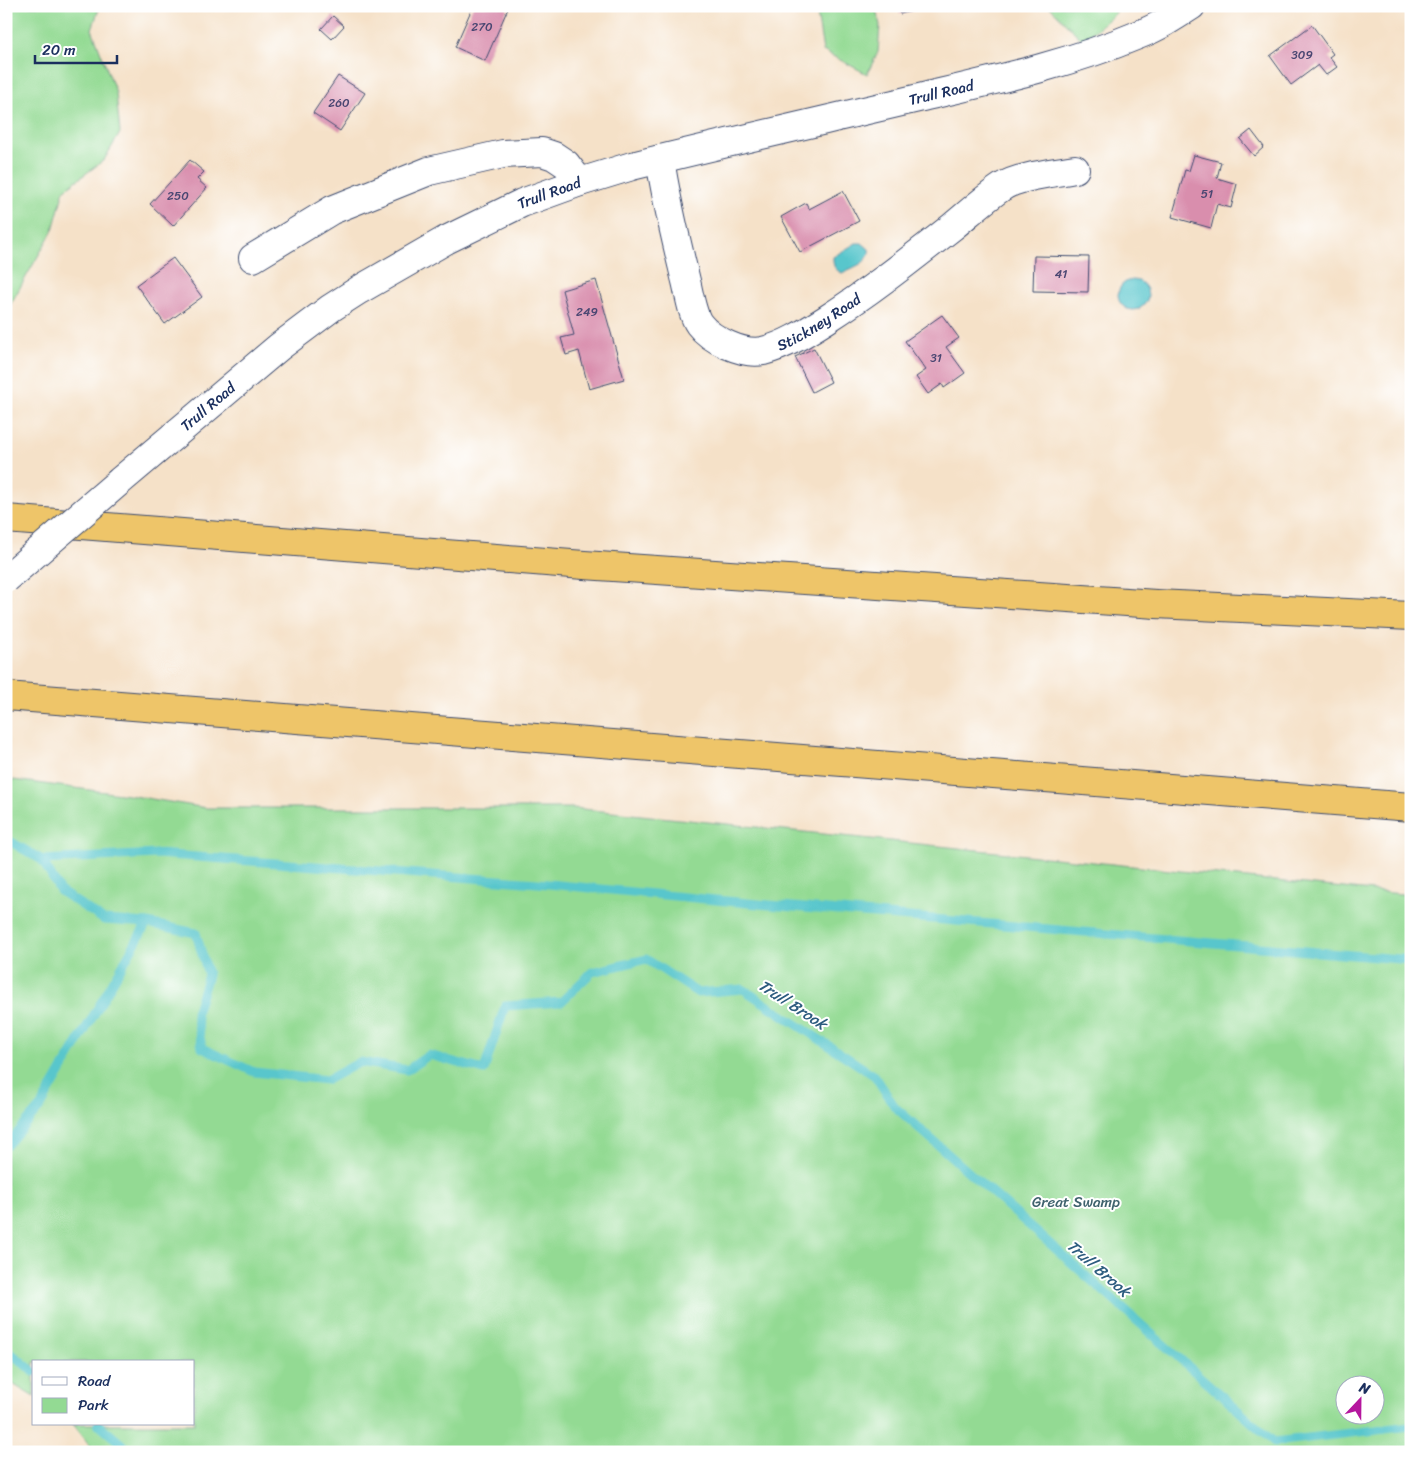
<svg xmlns="http://www.w3.org/2000/svg" width="1417" height="1458" viewBox="0 0 1417 1458" font-family="Sriracha,sans-serif">
  <rect width="100%" height="100%" fill="#fff"/>
  <filter id="ink" filterUnits="userSpaceOnUse"><feTurbulence type="fractalNoise" baseFrequency=".02" numOctaves="2"/><feDisplacementMap in="SourceGraphic" scale="10" xChannelSelector="R" yChannelSelector="G"/><feConvolveMatrix kernelMatrix="1 2 1 2 8 2 1 2 1" color-interpolation-filters="sRGB"/></filter>
  <filter id="wash" filterUnits="userSpaceOnUse"><feTurbulence type="fractalNoise" baseFrequency=".0096" numOctaves="4" result="noise"/><feDisplacementMap in="SourceGraphic" scale="20" xChannelSelector="R" yChannelSelector="G"/><feGaussianBlur stdDeviation="1.12" result="paint"/><feColorMatrix in="noise" values="0 0 0 0 0 0 0 0 0 0 0 0 0 0 0 0 0 1.4 0 .05"/><feComposite in="paint" operator="in"/></filter>
  <g filter="url(#wash)">
    <rect width="100%" height="100%" fill="#f5e1c8"/>
    <g fill="#93da93" stroke="#578478" fill-rule="evenodd">
      <polygon points="6,6 100,6 92,29 116,93 120,133 104,160 64,190 53,230 6,312"/>
      <polygon points="816,6 875,6 880,25 878,52 867,74 823,51"/>
      <polygon points="1049,6 1115,6 1116,13 1083,41"/>
      <path d="M6,779L128,795L206,808H573L1411,895V1452H95L73,1424H194V1362H34V1397L6,1380ZM1344,1386H1374V1416H1344Z"/>
    </g>
    <g fill="#58c6cc" stroke="#3a7a95">
      <path d="M856,243H862L869,249C871,263 853,267 842,273C834,269 833,266 833,257Z"/>
      <circle cx="1133" cy="295" r="15"/>
    </g>
    <g fill="none" stroke-linecap="round" stroke-linejoin="round">
      <g stroke="#58c6cc" stroke-width="9">
        <polyline points="6,839 42,860 60,891 104,920 147,923 196,933 208,975 196,1013 202,1048 254,1072 327,1080 360,1062 407,1070 429,1055 484,1070 505,1006 561,1002 592,972 646,959 698,993 743,989 875,1076 895,1107 1274,1442 1411,1426"/>
        <polyline points="42,860 157,854 538,883 758,904 1411,960"/>
        <polyline points="6,1146 41,1106 147,923"/>
        <polyline points="6,1349 34,1372"/>
        <polyline points="98,1424 131,1452"/>
      </g>
    </g>
    <g id="blocks">
      <g fill="#d98ead">
        <polygon points="473,6 509,6 485,61 455,47"/>
        <polygon points="898,6 929,6 929,7 900,14"/>
        <polygon points="333,16 344,26 332,39 321,29"/>
        <polygon points="1312,25 1333,54 1329,57 1337,67 1326,75 1318,65 1291,85 1270,56"/>
        <polygon points="338,76 365,93 340,131 313,113"/>
        <polygon points="1251,130 1264,147 1254,156 1240,139"/>
        <polygon points="1194,155 1221,162 1217,178 1237,184 1231,208 1217,204 1211,228 1172,217 1185,170 1189,171"/>
        <polygon points="190,160 204,172 197,179 207,188 173,226 150,204"/>
        <polygon points="843,191 859,221 800,252 781,217 806,203 809,209"/>
        <polygon points="1034,256 1089,257 1088,292 1033,291"/>
        <polygon points="173,258 202,297 165,324 136,285"/>
        <polygon points="596,280 624,379 589,389 579,351 566,355 561,338 574,335 562,290"/>
        <polygon points="942,315 959,338 946,347 965,373 944,388 942,384 928,394 916,377 926,370 905,341"/>
        <polygon points="814,348 831,382 812,392 795,357"/>
      </g>
    </g>
  </g>
  <g filter="url(#ink)">
    <use href="#blocks" fill-opacity="0" stroke="#3c4a6e" stroke-width="1"/>
    <g fill="none" stroke-linecap="round" stroke-linejoin="round">
      <g stroke="#3c4a6e" stroke-width="30">
        <g id="minor">
          <path id="s1" d="M660,159C666,200 676,240 686,281C689,293 692,314 699,324C711,340 743,355 763,351C785,346 808,331 827,319C871,291 911,259 952,227C968,214 984,199 1002,187C1019,176 1054,173 1075,169"/>
          <polyline points="253,258 332,210 429,171 503,154 542,152 554,156 566,164 580,182"/>
          <path id="s2" d="M120,481L279,347L331,308L359,290L446,240L522,203L580,182L632,166C729,142 826,120 923,97C995,80 1069,64 1138,35C1157,28 1174,17 1191,6"/>
        </g>
      </g>
      <g stroke="#3c4a6e" stroke-width="30">
        <g id="highway">
          <polyline points="6,519 584,565 1156,604 1411,616"/>
          <polyline points="6,696 1411,807"/>
        </g>
      </g>
      <use href="#minor" stroke="#fff" stroke-width="28"/>
      <use href="#highway" stroke="#eec569" stroke-width="28"/>
      <g stroke="#3c4a6e" stroke-width="30" stroke-linecap="butt">
        <polyline id="minor-bridge" points="6,579 120,481"/>
      </g>
      <use href="#minor-bridge" stroke="#fff" stroke-width="28"/>
    </g>
  </g>
  <g text-anchor="middle" stroke-width="4" stroke-linejoin="round" paint-order="stroke">
    <g font-size="12" fill="#4a4772">
      <text x="482" y="31">270</text>
      <text x="1302" y="59">309</text>
      <text x="339" y="107">260</text>
      <text x="1207" y="198">51</text>
      <text x="178" y="200">250</text>
      <text x="1061" y="278">41</text>
      <text x="587" y="316">249</text>
      <text x="936" y="362">31</text>
    </g>
    <g font-size="15" fill="#1b2f5e" stroke="#fff">
      <text dy="5" stroke="none"><textPath href="#s2" startOffset="925">Trull Road</textPath></text>
      <text dy="5" stroke="none"><textPath href="#s2" startOffset="520">Trull Road</textPath></text>
      <text dy="5" stroke="none"><textPath href="#s1" startOffset="305">Stickney Road</textPath></text>
      <text dy="5" stroke="none"><textPath href="#s2" startOffset="115">Trull Road</textPath></text>
    </g>
    <g font-size="15" fill="#3f626e" stroke="#fff">
      <text x="1076" y="1207">Great Swamp</text>
    </g>
    <g font-size="16" font-style="italic" fill="#2d5c7f" stroke="#fff">
      <text transform="translate(793 1004) rotate(33)" y="6">Trull Brook</text>
      <text transform="translate(1099 1268) rotate(41)" y="6">Trull Brook</text>
    </g>
  </g>
  <rect width="1417" height="1458" fill="none" stroke="#fff" stroke-width="25"/>
  <rect x="32" y="1360" width="162" height="65" fill="#ffffff" stroke="#a4acbf"/>
  <rect x="42" y="1377" width="25" height="8" fill="#ffffff" stroke="#a4acbf"/>
  <text x="78" y="1386" font-size="15" fill="#1b2f5e">Road</text>
  <rect x="42" y="1398" width="25" height="15" fill="#93da93" stroke="#a4acbf"/>
  <text x="78" y="1410" font-size="15" fill="#1b2f5e">Park</text>
  <g transform="translate(1360 1400) rotate(22)"><circle r="24" fill="#ffffff" stroke="#a4acbf"/>
  <path d="M0-4L9 19L0 12L-9 19Z" fill="#b5179e"/>
  <text y="-8" font-size="14" font-weight="bold" text-anchor="middle" fill="#1b2f5e">N</text>
  </g>
  <path d="M35 55v8h82v-8" fill="none" stroke="#1b2f5e" stroke-width="2.5"/>
  <text x="42" y="55" font-size="15" fill="#1b2f5e" stroke="#ffffff" stroke-width="4" paint-order="stroke">20 m</text>
</svg>
